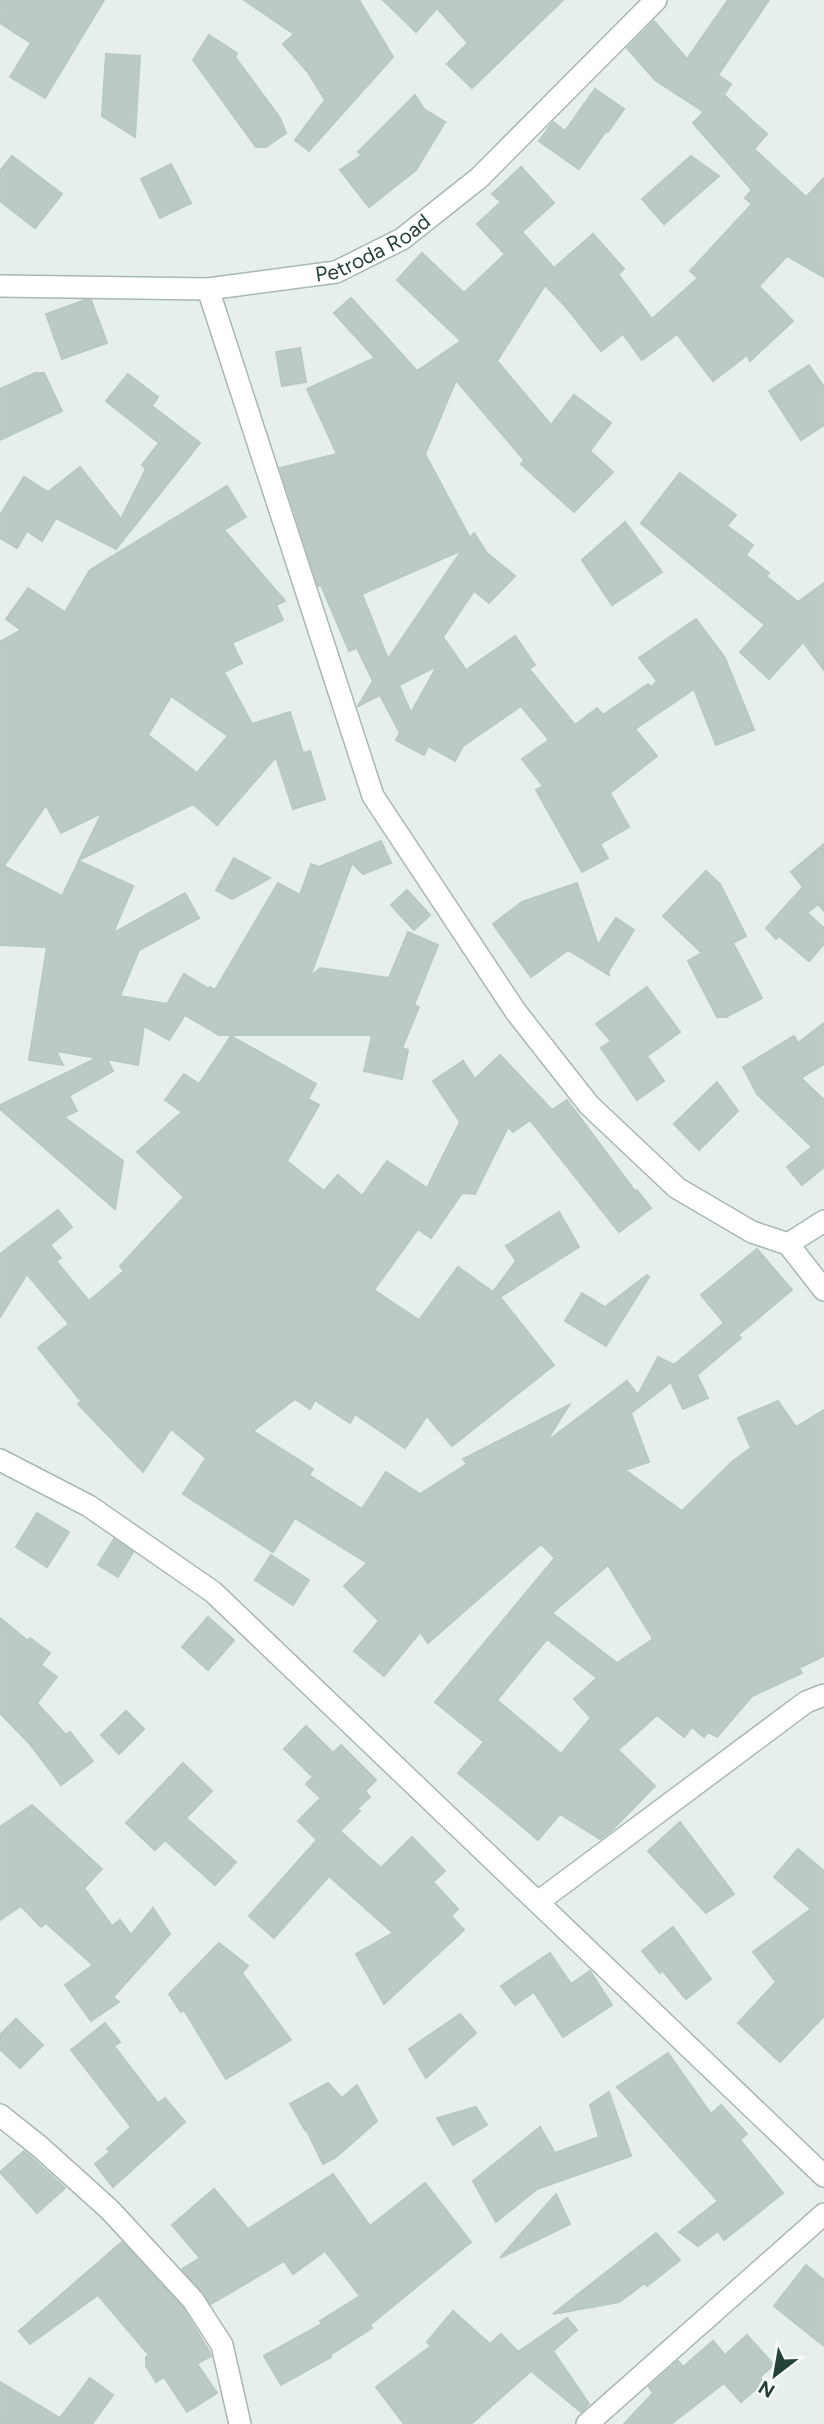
<svg xmlns="http://www.w3.org/2000/svg" width="824" height="2424" viewBox="0 0 824 2424" font-family="Figtree,sans-serif">
  <rect width="100%" height="100%" fill="#e6efeb"/>
  <g fill="#bbcac4" stroke="#b8c9c2" stroke-width="2" fill-rule="evenodd">
    <polygon points="0,0 104,0 45,98 10,77 31,43 0,23"/>
    <polygon points="244,0 359,0 393,57 309,151 295,140 325,100 307,71 283,44 294,34"/>
    <polygon points="383,0 563,0 472,88 447,64 468,43 437,8 416,32"/>
    <path d="M728,0H769L718,75L731,84L724,95L767,134L754,149L806,197L824,178V277L787,256L759,286L793,321L750,361L747,355L713,381L677,334L642,360L623,334L601,351L565,306L545,285L497,361L551,425L574,395L611,423L590,451L613,472L574,512L521,464L524,460L456,380L425,454L470,538L474,533L487,553L515,576L489,603L474,591L443,637L466,670L515,636L535,665L529,669L575,725L597,708L603,715L648,684L652,687L657,681L639,658L696,619L725,658L754,730L716,745L694,689L635,729L657,756L610,793L629,827L600,844L608,858L582,872L536,790L543,786L522,759L549,740L521,706L463,746L455,761L428,746L424,755L396,740L400,733L380,695L358,706L373,681L357,648L349,651L321,585L318,586L280,468L337,454L307,389L375,358L334,313L351,298L417,371L461,341L397,280L422,253L464,293L505,254L477,224L501,202L492,194L521,167L554,203L522,232L554,268L593,234L624,269L618,274L652,319L698,278L690,271L752,204L745,198L752,190L693,123L704,112L655,80L627,48L654,21L687,59ZM462,550L388,659L362,594ZM437,666L411,713L399,685Z"/>
    <polygon points="209,35 237,53 235,57 280,118 286,133 266,147 256,147 193,60"/>
    <polygon points="106,54 140,56 135,137 102,116"/>
    <polygon points="595,89 624,109 608,132 606,131 579,169 539,141 553,122 565,131"/>
    <polygon points="415,95 424,109 445,122 416,170 369,207 340,170 362,155 358,152"/>
    <polygon points="12,156 62,194 35,228 0,201 0,171"/>
    <polygon points="691,156 719,176 664,224 642,199"/>
    <polygon points="171,164 191,203 160,218 141,179"/>
    <polygon points="85,300 91,300 107,343 62,359 46,314"/>
    <polygon points="300,348 306,382 282,386 276,352"/>
    <polygon points="809,365 824,387 824,425 801,440 769,391"/>
    <polygon points="35,373 44,373 62,411 0,440 0,389"/>
    <polygon points="128,374 158,397 152,406 200,443 116,549 56,518 42,541 27,531 17,548 0,538 0,515 24,477 48,492 80,467 121,519 146,469 142,465 159,443 106,401"/>
    <polygon points="680,473 736,515 727,526 753,545 746,555 769,573 766,576 798,602 824,583 824,670 803,642 769,679 740,652 765,625 641,523"/>
    <path d="M227,486L246,517L224,530L285,601L276,605L283,620L232,643L242,663L224,672L252,724L290,712L303,753L310,751L325,799L293,809L276,757L217,825L193,804L79,860L102,813L61,833L46,805L4,866L62,896L79,861L133,886L113,933L185,893L199,918L139,950L120,996L167,1004L184,974L209,989L210,987L215,990L278,883L300,895L311,864L319,867L381,841L391,863L363,874L352,863L310,977L320,968L389,978L408,932L438,945L414,1005L419,1007L402,1048L408,1050L402,1079L364,1071L372,1035H219L185,1015L169,1040L144,1026L138,1065L107,1059L113,1071L69,1096L77,1111L64,1117L123,1161L115,1209L0,1109V1105L97,1058L56,1051L63,1065L29,1060L47,947L0,945V642L21,630L6,619L28,588L65,612L90,570ZM171,696L228,736L197,773L148,735Z"/>
    <polygon points="625,522 662,572 612,605 582,560"/>
    <polygon points="824,844 824,911 818,904 807,913 824,928 824,944 809,961 779,936 776,939 766,928 803,887 791,872"/>
    <polygon points="234,858 270,878 232,899 216,890"/>
    <polygon points="706,871 720,884 746,936 733,943 762,998 726,1017 717,1017 688,961 702,953 663,916"/>
    <polygon points="577,883 598,945 616,918 634,930 608,972 609,975 568,950 531,977 493,924 522,902"/>
    <polygon points="407,890 430,915 414,930 391,905"/>
    <polygon points="647,987 680,1032 647,1056 664,1081 637,1100 601,1048 611,1041 596,1024"/>
    <polygon points="824,1023 824,1064 801,1078 824,1100 824,1167 802,1185 787,1167 812,1147 757,1094 743,1067 794,1036 798,1043"/>
    <path d="M231,1036L316,1084L308,1099L319,1105L287,1161L324,1191L338,1175L362,1196L387,1161L427,1188L460,1122L433,1081L463,1061L475,1079L500,1055L552,1110L567,1100L635,1191L637,1190L651,1208L619,1232L530,1120L513,1132L508,1127L475,1194L462,1193L431,1238L418,1229L374,1290L419,1320L458,1267L493,1292L516,1261L506,1246L559,1212L579,1247L500,1297L554,1365L452,1446L427,1416L405,1448L355,1414L350,1423L315,1400L310,1409L295,1399L253,1431L313,1469L309,1475L362,1509L386,1472L420,1494L467,1464L463,1459L569,1405L546,1442L627,1381L638,1395L658,1357L674,1365L724,1323L701,1295L757,1249L792,1290L738,1335L741,1338L697,1375L708,1398L683,1409L671,1382L631,1413L649,1462L625,1470L682,1511L733,1461L751,1448L738,1418L778,1401L796,1427L824,1410V1656L799,1668L802,1673L752,1696L717,1737L708,1732L704,1737L692,1727L684,1737L657,1715L618,1750L655,1786L612,1830L600,1839L560,1814L538,1840L505,1812L458,1773L484,1742L435,1702L555,1558L541,1544L428,1643L420,1632L384,1676L354,1651L379,1621L344,1586L367,1563L295,1518L273,1552L183,1494L206,1458L171,1429L143,1472L78,1404L81,1401L38,1348L69,1324L27,1274L0,1317V1254L58,1210L72,1227L50,1245L61,1258L56,1261L89,1301L124,1271L120,1266L184,1197L137,1152L182,1112L165,1100L184,1074L199,1084ZM608,1565L653,1639L617,1663L552,1613ZM547,1639L597,1678L574,1699L591,1718L561,1754L497,1700Z"/>
    <polygon points="717,1082 738,1111 699,1150 674,1124"/>
    <polygon points="647,1275 649,1277 606,1346 565,1321 582,1293 605,1307"/>
    <polygon points="37,1513 69,1532 47,1567 16,1547"/>
    <polygon points="114,1539 133,1552 118,1577 98,1565"/>
    <polygon points="271,1555 309,1580 293,1605 255,1580"/>
    <polygon points="208,1617 234,1640 208,1670 182,1647"/>
    <polygon points="0,1618 28,1641 30,1638 50,1653 41,1665 57,1677 37,1703 66,1735 70,1732 93,1761 61,1785 29,1743 0,1713"/>
    <polygon points="126,1711 144,1729 119,1754 101,1735"/>
    <polygon points="306,1726 333,1753 341,1745 376,1780 365,1791 370,1797 357,1809 360,1811 340,1831 381,1868 412,1837 445,1871 433,1882 458,1909 451,1916 464,1930 384,2004 356,1954 393,1933 329,1876 274,1938 249,1916 317,1840 298,1821 321,1798 306,1784 313,1777 284,1749"/>
    <polygon points="183,1763 212,1791 186,1818 236,1862 215,1885 165,1840 155,1850 126,1823"/>
    <polygon points="32,1805 102,1869 84,1888 112,1926 120,1920 131,1935 153,1908 170,1934 113,1997 119,2002 91,2021 65,1985 93,1965 46,1923 41,1927 21,1906 0,1920 0,1827"/>
    <polygon points="680,1822 734,1894 706,1913 648,1851"/>
    <polygon points="798,1849 824,1871 824,2016 780,2062 738,2023 776,1982 753,1952 811,1909 774,1877"/>
    <polygon points="673,1927 711,1979 686,1999 662,1970 660,1973 642,1951"/>
    <polygon points="219,1943 248,1966 242,1973 291,2040 226,2079 184,2010 181,2012 169,1994"/>
    <polygon points="550,1953 571,1984 590,1971 612,2005 563,2037 534,1992 515,2005 501,1986"/>
    <polygon points="460,2014 476,2033 426,2078 409,2049"/>
    <polygon points="16,2019 43,2045 20,2068 0,2049 0,2035"/>
    <polygon points="105,2023 120,2042 114,2046 158,2103 165,2098 185,2122 113,2187 95,2164 110,2152 107,2149 131,2127 71,2050"/>
    <polygon points="668,2053 711,2114 721,2105 747,2134 740,2140 783,2193 724,2240 718,2231 698,2246 679,2232 718,2201 617,2087"/>
    <polygon points="328,2083 342,2098 357,2085 377,2121 335,2158 323,2164 306,2129 305,2130 290,2104"/>
    <polygon points="609,2092 631,2156 537,2189 496,2222 473,2181 540,2127 555,2153 599,2137 590,2105"/>
    <polygon points="476,2107 487,2125 453,2145 437,2118"/>
    <polygon points="24,2151 65,2188 37,2213 0,2172"/>
    <polygon points="333,2174 370,2226 425,2183 471,2242 370,2325 372,2328 330,2355 331,2357 281,2385 264,2356 322,2324 320,2321 360,2296 325,2251 293,2274 284,2261 211,2304 182,2269 200,2258 172,2225 214,2189 248,2229"/>
    <polygon points="556,2194 570,2224 500,2258"/>
    <polygon points="656,2233 680,2260 647,2286 645,2283 619,2302 553,2314"/>
    <polygon points="122,2242 183,2308 210,2353 211,2356 197,2364 217,2393 187,2412 164,2377 156,2382 146,2366 146,2357 149,2355 98,2295 30,2344 19,2331"/>
    <polygon points="806,2265 824,2280 824,2346 774,2306"/>
    <polygon points="453,2311 490,2344 501,2334 518,2352 567,2318 577,2330 553,2351 589,2404 581,2412 531,2371 471,2424 404,2424 376,2387 431,2346 427,2342"/>
    <polygon points="747,2335 774,2365 760,2377 764,2382 741,2402 724,2383 671,2424 624,2424 653,2393 649,2387 678,2361 683,2367 713,2341 725,2355"/>
    <polygon points="90,2378 113,2395 92,2424 0,2424 0,2382 60,2418"/>
  </g>
  <g fill="none" stroke-linecap="round" stroke-linejoin="round">
    <g stroke="#a8b8b2" stroke-width="24">
      <g id="street">
        <path id="s1" d="M0,286L208,289L336,272L402,239L479,178L656,0"/>
        <polyline points="208,289 373,796 516,1012 589,1105 677,1188 752,1232 788,1244 824,1221"/>
        <polyline points="788,1244 824,1290"/>
        <polyline points="0,1460 89,1506 213,1592 824,2176"/>
        <polyline points="538,1902 806,1702 824,1695"/>
        <polyline points="0,2115 39,2146 110,2210 193,2300 222,2345 240,2424"/>
        <polyline points="587,2424 824,2214"/>
      </g>
    </g>
    <use href="#street" stroke="#fff" stroke-width="21"/>
  </g>
  <g text-anchor="middle" stroke-width="5" stroke-linejoin="round" paint-order="stroke">
    <g font-size="21" fill="#24423a" stroke="#f7fbf9">
      <text dy="7" stroke="none"><textPath href="#s1" startOffset="380">Petroda Road</textPath></text>
    </g>
  </g>
  <g transform="translate(775 2375) rotate(211)" stroke="#f7fbf9" stroke-width="5" paint-order="stroke">
  <path d="M0-5L12 26L0 18L-12 26Z" fill="#24423a"/>
  <text y="-10" font-size="19" font-weight="bold" text-anchor="middle" fill="#24423a">N</text>
  </g>
</svg>
